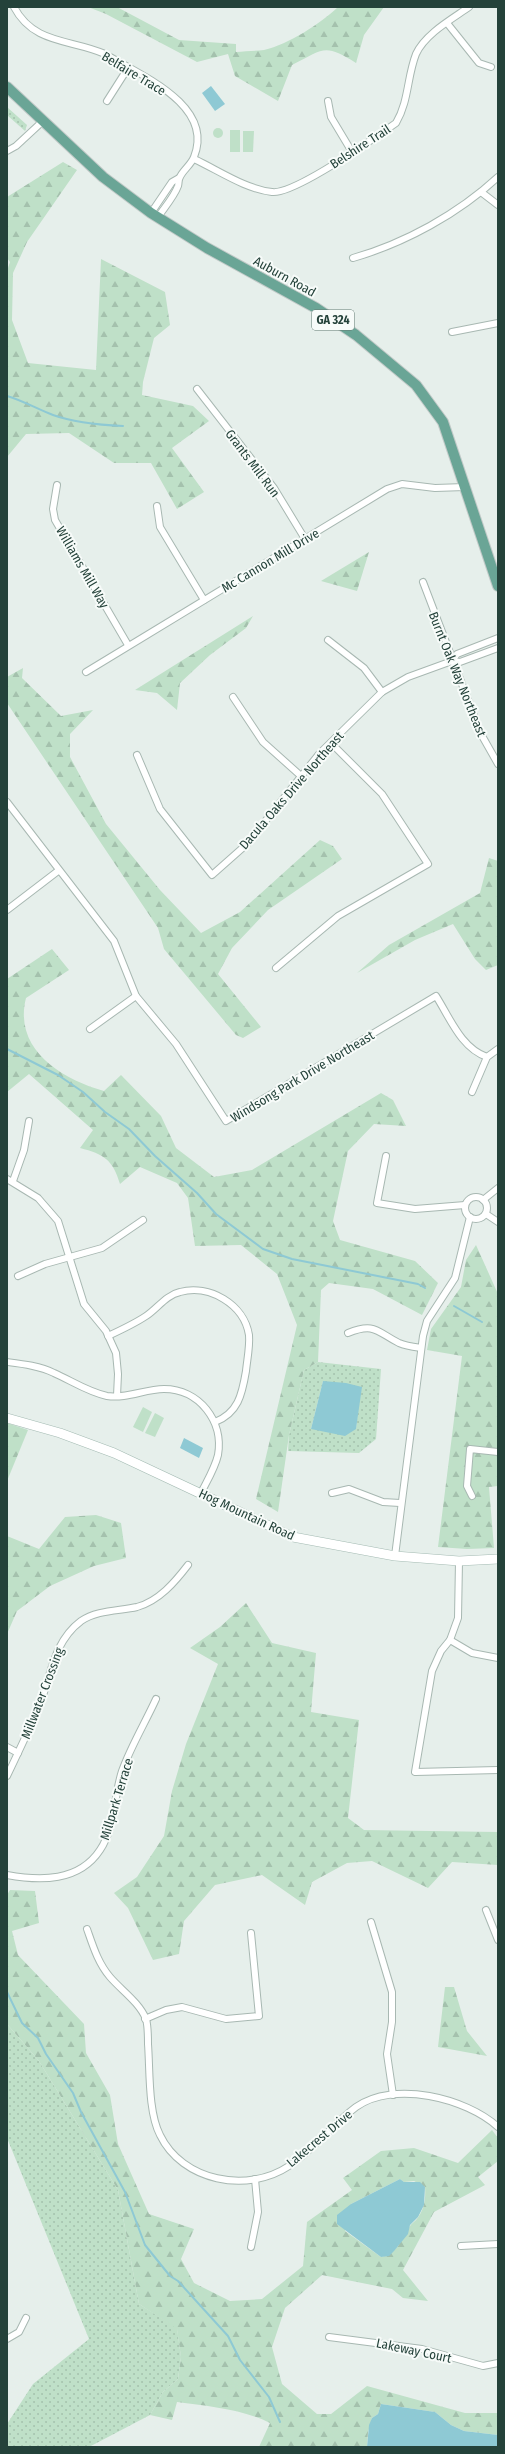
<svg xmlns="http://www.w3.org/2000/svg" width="505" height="2454" viewBox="0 0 505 2454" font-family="'Fira Sans Condensed',sans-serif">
  <defs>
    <pattern id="grass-dots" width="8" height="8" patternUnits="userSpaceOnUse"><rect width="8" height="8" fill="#bfe0c8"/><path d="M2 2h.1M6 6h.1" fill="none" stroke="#a4c1ad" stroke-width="1.8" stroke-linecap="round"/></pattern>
    <pattern id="forest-firs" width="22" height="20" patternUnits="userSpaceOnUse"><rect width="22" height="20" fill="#bfe0c8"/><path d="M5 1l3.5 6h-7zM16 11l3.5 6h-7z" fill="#a4c1ad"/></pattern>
  </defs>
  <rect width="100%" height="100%" fill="#e6efeb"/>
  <g fill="url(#grass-dots)" fill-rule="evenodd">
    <polygon points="7,107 27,125 25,131 7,115"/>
    <path d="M318,1362L381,1369L376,1439L359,1453L288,1451L289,1435L304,1370ZM323,1381L358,1410L356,1429H311Z"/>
    <polygon points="7,2024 39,2061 118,2190 139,2304 177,2328 181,2357 178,2379 163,2392 150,2415 89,2447 7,2447 7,2424 33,2384 89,2339 7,2138"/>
  </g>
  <g fill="url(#forest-firs)" fill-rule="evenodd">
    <path d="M88,7H117L179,40L236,44V52C245,51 255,51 264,50C289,44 320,24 338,7H384L364,35L356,63C324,43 324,49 292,65L278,101L235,76L228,54L197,62L106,14Z"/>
    <polygon points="63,162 77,170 27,242 13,273 12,320 28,363 96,370 101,259 165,292 170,325 154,338 143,382 142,395 193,406 209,421 172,448 204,492 177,509 151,463 114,463 69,433 26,434 7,457 7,271 10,262 7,258 7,197"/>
    <polygon points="369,552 357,591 321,581"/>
    <polygon points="253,616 246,628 210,655 180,683 177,710 157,693 135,690"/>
    <polygon points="23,668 22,678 61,716 93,710 70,734 70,757 106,824 160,890 201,933 240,912 320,840 333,846 342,859 268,910 232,948 218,974 261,1027 243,1038 236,1035 164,949 158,928 7,703 7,677"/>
    <polygon points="489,858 498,861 498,965 486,970 475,959 453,924 415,940 357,973 389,945 480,893"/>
    <path d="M52,949L69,970L26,998C13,1049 61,1079 104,1091L121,1075L161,1116L176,1148L214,1177L252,1170L381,1093L393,1100L406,1126L374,1124L348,1151L333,1221L340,1240L415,1261L438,1283L422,1315L373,1289L329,1283L321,1290L318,1362L304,1370L289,1435L278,1512L256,1499L297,1325L277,1274L241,1245L195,1246L188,1198L177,1183L140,1167L120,1184C113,1160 104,1154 80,1148L93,1130L29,1074L7,1092V979Z"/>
    <polygon points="476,1245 498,1294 498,1486 489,1487 494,1548 467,1549 438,1547 462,1356 427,1350 431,1329 461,1287 466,1260"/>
    <polygon points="7,1423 28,1430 7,1481"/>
    <polygon points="96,1515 121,1523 126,1558 94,1566 50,1586 17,1611 7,1634 7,1536 39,1549 65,1517"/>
    <polygon points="246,1603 272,1643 316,1653 311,1712 359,1720 348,1818 364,1830 498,1832 498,1865 452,1862 428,1888 372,1861 347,1863 312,1882 305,1905 262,1875 215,1885 184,1921 179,1954 153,1960 128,1908 114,1893 137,1877 164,1836 172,1791 186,1744 218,1664 190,1648 220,1627"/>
    <path d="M10,1890L35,1891L39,1923L12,1931L18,1955L84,2024L86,2053L110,2095L118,2144L149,2214L194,2229L181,2259L194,2283L230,2301L262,2299L303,2266L307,2222L352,2190L343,2178L381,2151L414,2148L458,2163L492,2130L498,2138V2161L478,2177L485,2185L434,2212L403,2270L428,2301L403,2298L392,2289L322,2275L285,2308L272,2347L282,2384L317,2414H331L367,2386L465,2413H498V2435L464,2431L451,2425L435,2412L381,2404L378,2414L372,2418L368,2432L367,2447H259L270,2423C242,2409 207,2406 177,2402L172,2420L150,2415L163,2392L178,2379L181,2357L177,2329L139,2304L118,2190L39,2061L7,2024V1895ZM400,2179L404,2182L414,2181L425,2187C426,2199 424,2211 416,2220C414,2222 411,2224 410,2226C402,2239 397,2254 381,2257L345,2231L351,2204Z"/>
    <polygon points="445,1987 454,1987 467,2031 487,2056 438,2047"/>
  </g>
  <g fill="#bfe0c8">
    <circle cx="218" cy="133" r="5"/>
    <rect x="230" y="130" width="10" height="22"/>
    <polygon points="243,131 254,131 253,152 243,152"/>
    <polygon points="143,1407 152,1412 143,1432 133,1427"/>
    <polygon points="155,1413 164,1418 155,1437 145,1433"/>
  </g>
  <g fill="#8ec9d4">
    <polygon points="211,86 225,104 215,111 202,93"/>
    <polygon points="323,1381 346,1383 362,1387 356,1429 345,1436 311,1429"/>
    <polygon points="184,1438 203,1448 199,1458 180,1448"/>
    <polygon points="400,2179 404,2182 420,2182 425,2187 424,2205 418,2217 410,2225 408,2234 394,2251 389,2256 381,2257 337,2224 337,2215 351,2204"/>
    <polygon points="381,2404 435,2412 451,2425 464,2431 498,2435 498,2447 367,2447 369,2425 372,2418 378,2414"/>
  </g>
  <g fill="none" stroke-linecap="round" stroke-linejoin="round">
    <g stroke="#8ec9d4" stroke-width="2">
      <path d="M7,396C24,401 37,409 53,415C75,423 100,425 123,426"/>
      <polyline points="7,1049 58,1075 83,1092 105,1112 129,1129 155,1156 197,1193 216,1214 263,1249 292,1259 418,1284 425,1288"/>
      <polyline points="454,1306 482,1322"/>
      <polyline points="7,1992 22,2023 38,2038 46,2054 73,2093 81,2112 125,2192 145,2245 170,2276 178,2281 228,2336 240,2360 269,2397 280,2422"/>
    </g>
    <g stroke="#a8b8b2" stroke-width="8">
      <g id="street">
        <path d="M14,7C34,45 72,39 105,54C140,75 215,105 194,157C191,165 183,170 180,177C178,180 179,183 178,186C174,197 164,208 158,217"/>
        <polyline points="447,23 479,63 491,67"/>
        <polyline points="107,101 128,68"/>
        <polyline points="328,101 331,117 352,152"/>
        <polyline points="7,151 16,146 43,121"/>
        <path d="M194,159C218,170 245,189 272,192C293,195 376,137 396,123C409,101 407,77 416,54C425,34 452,19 469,7"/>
        <polyline points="481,192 498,205"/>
        <polyline points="151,213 172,182 179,178"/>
        <path d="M353,258C405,243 458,214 498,177"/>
        <polyline points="452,332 498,323"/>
        <polyline points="197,389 274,488 305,539"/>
        <polyline points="57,485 53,509 55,520 128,645"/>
        <polyline points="157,506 160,527 204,600"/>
        <polyline points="423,582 481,734 498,764"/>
        <polyline points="328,640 364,668 382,692"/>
        <polyline points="452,661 457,654 498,638"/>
        <polyline points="86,672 387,489 402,484 435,488 465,487"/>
        <polyline points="233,697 263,742 301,776"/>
        <polyline points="137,755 160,809 212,875 247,844 319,754 382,692 408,677 452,661 460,662 498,648"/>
        <path d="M7,802L114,941L136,996L176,1044L226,1121L436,996C450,1018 461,1048 487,1057"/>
        <polyline points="7,910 58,871"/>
        <polyline points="276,968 338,916 428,864 382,794 331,743"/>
        <polyline points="90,1029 136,996"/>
        <polyline points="472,1092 487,1057 498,1049"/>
        <polyline points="386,1156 377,1203 415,1209 465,1205"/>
        <polyline points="7,1179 38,1198 58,1221 84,1304 106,1331 116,1353 118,1374 117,1396"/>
        <polyline points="13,1181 24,1150 29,1121"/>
        <circle cx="476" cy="1208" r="11"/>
        <polyline points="483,1200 498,1188"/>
        <polyline points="486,1214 498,1222"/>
        <polyline points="18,1276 45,1264 102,1248 143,1220"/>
        <path d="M348,1333C375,1322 377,1332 399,1343C406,1346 414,1347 421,1348"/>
        <path d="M108,1336C121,1330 134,1324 146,1316C157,1309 166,1295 180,1292C209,1284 244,1304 249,1335C250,1347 247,1360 246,1371C242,1395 238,1413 215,1422"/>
        <path d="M7,1362C23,1364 40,1366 54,1373C72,1381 88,1392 107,1396C127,1399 145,1389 164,1389C199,1389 224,1421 218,1455C215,1468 207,1481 201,1493"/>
        <polyline points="332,1493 349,1489 383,1502 400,1503"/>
        <polyline points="472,1496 467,1486 470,1449 498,1452"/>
        <polyline points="395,1556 423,1336 427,1321 455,1278 470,1217"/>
        <polyline points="459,1561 458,1618 450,1640 441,1651 432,1671 415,1772 498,1770"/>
        <polyline points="450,1640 472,1653 498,1658"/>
        <polyline points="7,1747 18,1753"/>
        <path d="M7,1776C18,1753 29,1730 39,1707C51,1676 53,1642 81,1621C97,1610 119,1611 137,1607C159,1601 175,1582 188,1565"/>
        <path d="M7,1875C40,1881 79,1882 100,1850C115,1828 114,1795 122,1771C131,1746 145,1723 156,1699"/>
        <polyline points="486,1910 498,1940"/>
        <polyline points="371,1922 392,1992 392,2022 387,2054 393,2095"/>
        <path d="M87,1929C93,1946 98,1963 110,1977C121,1990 139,2002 146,2019C148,2026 148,2036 148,2044C150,2070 148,2112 160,2135C182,2181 247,2194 289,2166C313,2150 332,2125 356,2107C394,2080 466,2098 498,2127"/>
        <polyline points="145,2019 166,2010 182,2007 226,2019 259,2016 251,1933"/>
        <polyline points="461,2246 498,2244"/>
        <polyline points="251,2247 258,2212 255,2179"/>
        <polyline points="329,2337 422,2349 483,2366 498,2363"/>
        <polyline points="7,2339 19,2332 26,2318"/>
      </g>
    </g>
    <g stroke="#a4bbb3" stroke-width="10">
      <polyline id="secondary" points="7,1418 60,1433 114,1453 293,1537 395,1556 459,1561 498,1559"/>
    </g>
    <g stroke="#c2cac8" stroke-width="12">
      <polyline id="primary" points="7,87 103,177 151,213 207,248 316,308 356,335 416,385 443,422 498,586"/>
    </g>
    <use href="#street" stroke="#fff" stroke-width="6"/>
    <use href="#secondary" stroke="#fff" stroke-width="9"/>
    <use href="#primary" stroke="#6aa596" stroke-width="10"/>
  </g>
  <g text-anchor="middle" stroke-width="4" stroke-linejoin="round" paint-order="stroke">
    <rect fill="#f7fbf9" stroke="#637a73" stroke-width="1" x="312" y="310" width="42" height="20" rx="3"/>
    <g font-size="12" font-weight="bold" fill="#24423a">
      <text x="333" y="324">GA 324</text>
    </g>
    <g font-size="13" fill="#24423a" stroke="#f7fbf9">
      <text transform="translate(134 73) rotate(31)" y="5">Belfaire Trace</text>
      <text transform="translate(360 146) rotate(-33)" y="5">Belshire Trail</text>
      <text transform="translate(285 276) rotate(29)" y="5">Auburn Road</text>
      <text transform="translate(253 463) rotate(53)" y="5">Grants Mill Run</text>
      <text transform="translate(270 560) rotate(-31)" y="5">Mc Cannon Mill Drive</text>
      <text transform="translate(83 567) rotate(60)" y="5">Williams Mill Way</text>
      <text transform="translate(458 674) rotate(68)" y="5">Burnt Oak Way Northeast</text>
      <text transform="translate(291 790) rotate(-49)" y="5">Dacula Oaks Drive Northeast</text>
      <text transform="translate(302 1076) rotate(-31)" y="5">Windsong Park Drive Northeast</text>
      <text transform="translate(247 1514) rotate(25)" y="5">Hog Mountain Road</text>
      <text transform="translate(42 1693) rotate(-69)" y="5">Millwater Crossing</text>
      <text transform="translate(116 1799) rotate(-73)" y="5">Millpark Terrace</text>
      <text transform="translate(319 2138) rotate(-40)" y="5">Lakecrest Drive</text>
      <text transform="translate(414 2350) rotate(12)" y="5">Lakeway Court</text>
    </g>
  </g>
  <rect width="505" height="2454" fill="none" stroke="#24423a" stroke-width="16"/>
</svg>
